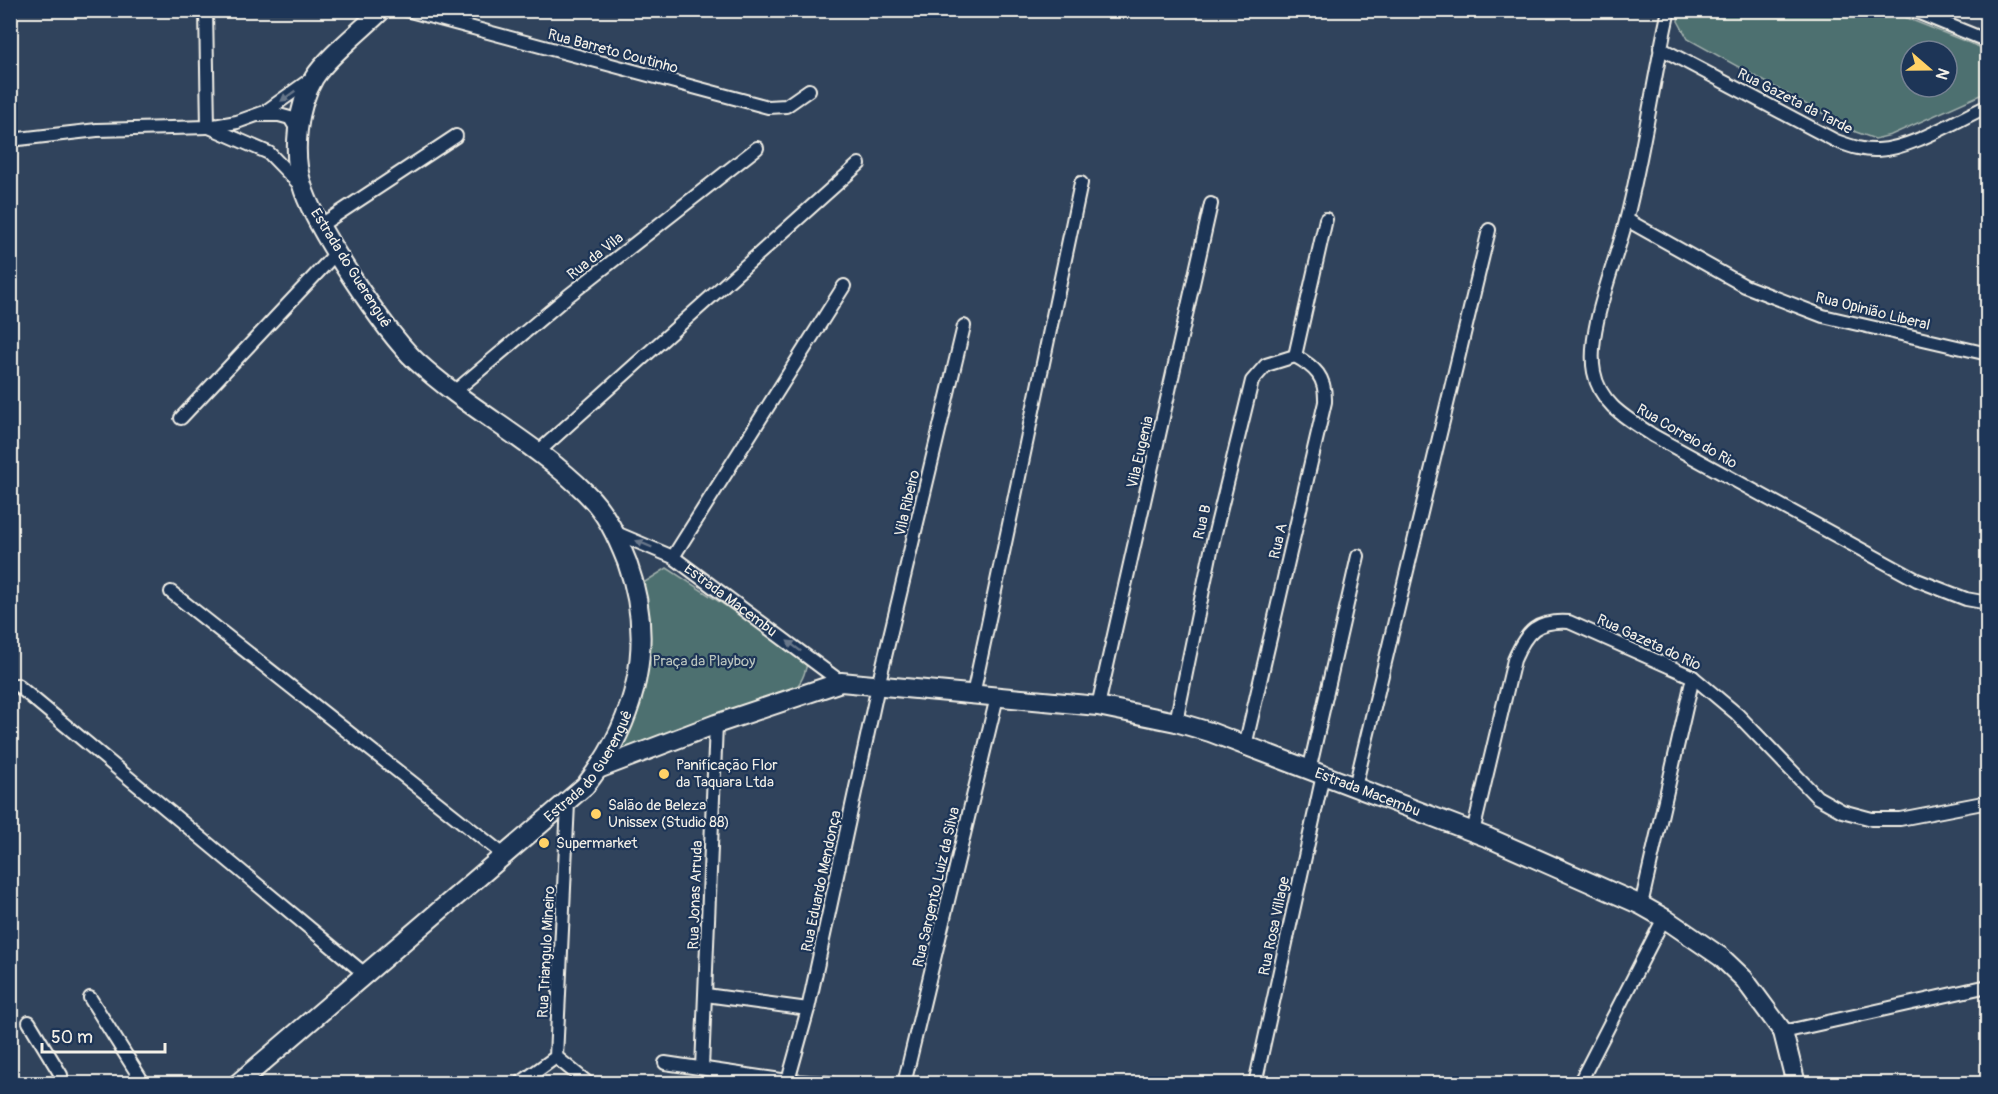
<svg xmlns="http://www.w3.org/2000/svg" width="1998" height="1094" viewBox="0 0 1998 1094" font-family="Pangolin,sans-serif">
  <rect width="100%" height="100%" fill="#30435c"/>
  <filter id="ink" filterUnits="userSpaceOnUse"><feTurbulence type="fractalNoise" baseFrequency=".0167" numOctaves="2"/><feDisplacementMap in="SourceGraphic" scale="12" xChannelSelector="R" yChannelSelector="G"/><feConvolveMatrix kernelMatrix="1 2 1 2 8 2 1 2 1" color-interpolation-filters="sRGB"/></filter>
  <g filter="url(#ink)">
    <g fill="#4e6f70" stroke="#a1b0ac" stroke-width="1.5" fill-rule="evenodd">
      <path d="M1680,11H1889L1987,50V92L1891,135L1875,139L1856,132L1688,39L1678,21ZM1911,51H1947V87H1911Z"/>
      <path d="M667,568L808,659C805,674 802,683 791,693L611,759L633,711L637,587Z"/>
    </g>
    <g fill="none" stroke-linecap="round" stroke-linejoin="round">
      <g stroke="#f4f1e8" stroke-width="16">
        <g id="street">
          <polyline points="206,10 208,127"/>
          <polyline points="406,10 768,107 786,106 809,90"/>
          <path d="M1669,10C1653,80 1644,152 1626,221C1616,262 1586,331 1594,372C1600,405 1628,419 1654,436L1917,580L1966,599L1988,603"/>
          <polyline points="1912,10 1988,41"/>
          <path d="M1660,48L1836,141C1850,146 1863,151 1878,150C1911,149 1957,120 1988,106"/>
          <polyline points="260,115 279,115 290,118 298,131"/>
          <polyline points="209,127 269,153 301,186"/>
          <polyline points="10,140 97,130 208,127 237,122 265,112 311,79"/>
          <polyline points="1627,220 1745,286 1823,316 1988,354"/>
          <polyline points="321,225 456,136"/>
          <polyline points="1295,356 1326,219"/>
          <polyline points="454,392 568,296 757,148"/>
          <polyline points="181,418 337,252"/>
          <polyline points="538,452 859,164"/>
          <path id="s1" d="M614,532L673,557L841,682"/>
          <polyline points="673,557 844,286"/>
          <polyline points="171,592 505,856"/>
          <polyline points="17,685 366,975"/>
          <polyline points="973,695 1081,183"/>
          <polyline points="1098,706 1211,204"/>
          <polyline points="1176,722 1213,541 1252,381 1266,365 1295,356"/>
          <path d="M1245,746L1325,402C1326,377 1315,367 1295,356"/>
          <polyline points="1309,771 1358,556"/>
          <polyline points="1355,787 1489,230"/>
          <path d="M1473,832L1514,660C1527,630 1537,620 1569,622L1693,677L1737,714L1817,797L1842,811L1872,819H1900L1988,802"/>
          <polyline points="1641,905 1693,677"/>
          <polyline points="706,995 808,1009"/>
          <polyline points="90,998 144,1084"/>
          <polyline points="29,1022 61,1075 62,1084"/>
          <polyline points="1783,1032 1988,986"/>
          <polyline points="556,1057 589,1084"/>
          <polyline points="665,1063 788,1081 831,1083"/>
          <polyline points="702,1068 716,724"/>
          <polyline points="788,1081 808,1009 878,686 964,326"/>
          <polyline points="519,1084 556,1057 568,803"/>
          <polyline points="904,1084 997,697"/>
          <polyline points="1255,1084 1323,775"/>
          <polyline points="1579,1084 1664,918"/>
        </g>
      </g>
      <g stroke="#f4f1e8" stroke-width="22">
        <g id="secondary">
          <path id="s2" d="M598,769L716,724L841,682L1098,706L1176,722L1210,732L1489,838L1641,905L1664,918L1721,957L1744,979L1783,1032L1796,1084"/>
          <path id="s3" d="M237,1084L585,786C637,721 656,642 627,562C617,537 606,512 586,493C535,442 469,410 416,361C385,332 313,225 302,185C292,153 297,107 314,78C327,57 363,29 382,10"/>
        </g>
      </g>
      <use href="#street" stroke="#1d3557" stroke-width="12"/>
      <use href="#secondary" stroke="#1d3557" stroke-width="18"/>
    </g>
    <defs><path id="oneway-solid" d="M-6-.8H1V-3.2L6.5 0L1 3.2V.8H-6Z" transform="scale(1.5)"/></defs>
    <g fill="#68778a">
      <use href="#oneway-solid" transform="translate(288 96) rotate(144)"/>
      <use href="#oneway-solid" transform="translate(644 544) rotate(-157)"/>
      <use href="#oneway-solid" transform="translate(794 646) rotate(-143)"/>
    </g>
  </g>
  <g fill="#ffd166" stroke="#1d3557" stroke-width="2">
    <circle cx="664" cy="774" r="6"/>
    <circle cx="596" cy="814" r="6"/>
    <circle cx="544" cy="843" r="6"/>
  </g>
  <g text-anchor="middle" stroke-width="4.5" stroke-linejoin="round" paint-order="stroke">
    <g font-size="15" fill="#f4f1e8" stroke="#1d3557">
      <text transform="translate(613 51) rotate(15)" y="5">Rua Barreto Coutinho</text>
      <text transform="translate(1795 101) rotate(27)" y="5">Rua Gazeta da Tarde</text>
      <text transform="translate(595 256) rotate(-38)" y="5">Rua da Vila</text>
      <text transform="translate(351 268) rotate(58)" y="5">Estrada do Guerenguê</text>
      <text transform="translate(1873 311) rotate(14)" y="5">Rua Opinião Liberal</text>
      <text transform="translate(1687 436) rotate(30)" y="5">Rua Correio do Rio</text>
      <text transform="translate(1140 452) rotate(-77)" y="5">Vila Eugenia</text>
      <text transform="translate(907 503) rotate(-77)" y="5">Vila Ribeiro</text>
      <text transform="translate(1202 522) rotate(-77)" y="5">Rua B</text>
      <text transform="translate(1278 541) rotate(-77)" y="5">Rua A</text>
      <text dy="5" stroke="none"><textPath href="#s1" startOffset="136">Estrada Macembu</textPath></text>
      <text transform="translate(1649 642) rotate(25)" y="5">Rua Gazeta do Rio</text>
      <text dy="5" stroke="none"><textPath href="#s3" startOffset="476">Estrada do Guerenguê</textPath></text>
      <text dy="5" stroke="none"><textPath href="#s2" startOffset="800">Estrada Macembu</textPath></text>
      <text transform="translate(821 881) rotate(-78)" y="5">Rua Eduardo Mendonça</text>
      <text transform="translate(936 887) rotate(-77)" y="5">Rua Sargento Luiz da Silva</text>
      <text transform="translate(695 895) rotate(-88)" y="5">Rua Jonas Arruda</text>
      <text transform="translate(1274 926) rotate(-78)" y="5">Rua Rosa Village</text>
      <text transform="translate(546 952) rotate(-87)" y="5">Rua Triangulo Mineiro</text>
    </g>
    <g font-size="15" fill="#bac4be" stroke="#1d3557">
      <text x="704" y="666">Praça da Playboy</text>
    </g>
    <g font-size="15" fill="#f4f1e8" stroke="#1d3557" text-anchor="start">
      <text x="676" y="770">Panificação Flor<tspan x="676" dy="17">da Taquara Ltda</tspan></text>
      <text x="608" y="810">Salão de Beleza<tspan x="608" dy="17">Unissex (Studio 88)</tspan></text>
      <text x="556" y="848">Supermarket</text>
    </g>
  </g>
  <rect width="1998" height="1094" fill="none" stroke="#1d3557" stroke-width="36"/>
  <rect x="18" y="18" width="1962" height="1058" fill="none" stroke="#f4f1e8" stroke-width="2" filter="url(#ink)"/>
  <g transform="translate(1929 69) rotate(110)"><circle r="28" fill="#1d3557" stroke="#738091" stroke-width="1.5"/>
  <path d="M0-4.5L10 22L0 15L-10 22Z" fill="#ffd166"/>
  <text y="-9" font-size="16" font-weight="bold" text-anchor="middle" fill="#f4f1e8">N</text>
  </g>
  <path d="M42 1043v9h123v-9" fill="none" stroke="#f4f1e8" stroke-width="3"/>
  <text x="51" y="1043" font-size="18" fill="#f4f1e8" stroke="#1d3557" stroke-width="4.5" paint-order="stroke">50 m</text>
</svg>
